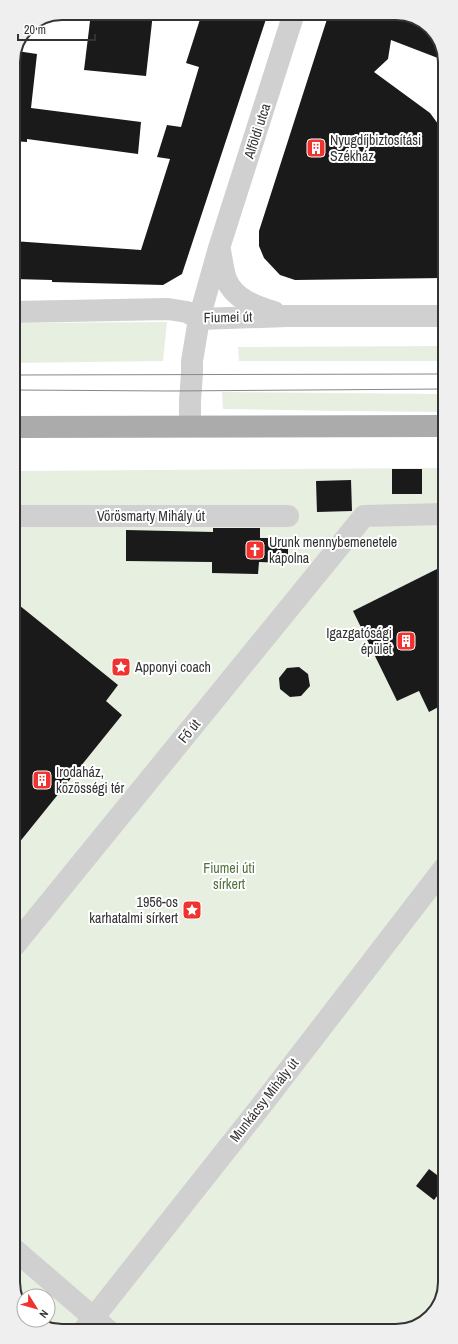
<svg xmlns="http://www.w3.org/2000/svg" width="458" height="1344" viewBox="0 0 458 1344" font-family="'Archivo Narrow',sans-serif">
  <rect width="100%" height="100%" fill="#fff"/>
  <g fill="#e7efe1">
    <polygon points="167,322 163,361 13,363 13,323"/>
    <polygon points="444,346 444,361 239,361 238,347"/>
    <polygon points="222,392 444,394 444,412 341,411 223,409"/>
    <polygon points="444,468 445,1282 435,1312 409,1329 58,1331 32,1320 48,1320 48,1296 24,1296 24,1310 15,1295 14,471"/>
  </g>
  <g fill="#1a1a1a">
    <polygon points="91,13 153,13 146,76 84,70"/>
    <polygon points="202,13 268,13 182,274 163,285 52,282 52,280 13,279 13,241 141,250 170,159 157,157 167,125 181,127 199,67 186,63"/>
    <polygon points="329,13 400,13 428,25 443,49 443,60 391,40 388,59 374,72 430,113 444,132 444,278 295,280 280,275 264,258 259,246 259,231"/>
    <polygon points="17,51 37,54 31,108 141,122 138,154 27,139 27,142 13,141 13,59"/>
    <rect x="392" y="469" width="30" height="25"/>
    <polygon points="351,480 352,511 317,512 316,481"/>
    <polygon points="213,528 260,528 260,538 288,538 288,563 259,562 258,574 212,573 212,562 126,561 126,530 213,532"/>
    <polygon points="437,569 444,583 444,704 429,712 419,691 397,701 353,611"/>
    <polygon points="14,601 118,685 106,701 122,715 14,849"/>
    <polygon points="299,667 308,674 310,686 301,696 290,697 280,689 279,678 287,668"/>
    <polygon points="429,1169 445,1181 445,1186 434,1200 416,1186"/>
  </g>
  <g fill="none" stroke-linecap="round" stroke-linejoin="round">
    <g stroke="#d0d0d0" stroke-width="22">
      <path d="M220,251C222,260 223,271 226,279C234,299 255,306 274,312"/>
      <polyline points="13,312 168,309 187,312 199,319 287,316 444,316"/>
      <polyline points="190,426 190,400 192,374 192,361 199,319 219,248 294,13"/>
      <polyline points="14,516 288,516"/>
      <polyline points="14,946 364,516 444,514"/>
      <polyline points="15,1250 109,1331"/>
      <polyline points="83,1331 261,1106 444,868"/>
    </g>
    <polyline stroke="#ababab" stroke-width="22" points="14,427 444,426"/>
    <g stroke="#888" stroke-width="1">
      <polyline points="13,375 444,374"/>
      <polyline points="13,390 170,391 444,389"/>
    </g>
  </g>
  <defs>
    <g id="building-square" transform="scale(1)"><rect x="-9" y="-9" width="18" height="18" rx="4" fill="#f0332e" stroke="#fff"/><path d="M-4-6H4V6H1V3H-1V6H-4ZM-2.5-4.3h1.7v1.8h-1.7ZM.8-4.3h1.7v1.8H.8ZM-2.5-1h1.7V.8h-1.7ZM.8-1h1.7V.8H.8Z" fill="#fff"/></g>
    <g id="church-square" transform="scale(1)"><rect x="-9" y="-9" width="18" height="18" rx="4" fill="#f0332e" stroke="#fff"/><path d="M-1.2-6h2.4v3.5h3.3v2.4h-3.3V6h-2.4V-.1h-3.3v-2.4h3.3Z" fill="#fff"/></g>
    <g id="sight-square" transform="scale(1)"><rect x="-9" y="-9" width="18" height="18" rx="4" fill="#f0332e" stroke="#fff"/><path d="M0-6L1.8-2.2L6-1.7L2.9 1.2L3.7 5.4L0 3.3L-3.7 5.4L-2.9 1.2L-6-1.7L-1.8-2.2Z" fill="#fff"/></g>
  </defs>
  <g fill-rule="evenodd">
    <use href="#building-square" x="316" y="148"/>
    <use href="#church-square" x="255" y="550"/>
    <use href="#building-square" x="406" y="641"/>
    <use href="#sight-square" x="121" y="667"/>
    <use href="#building-square" x="42" y="780"/>
    <use href="#sight-square" x="192" y="910"/>
  </g>
  <g text-anchor="middle" stroke-width="4" stroke-linejoin="round" paint-order="stroke">
    <g font-size="14" fill="#333" stroke="#fff">
      <text transform="translate(257 131) rotate(-72)" y="5">Alföldi utca</text>
      <text transform="translate(228 317) rotate(-1)" y="5">Fiumei út</text>
      <text x="151" y="521">Vörösmarty Mihály út</text>
      <text transform="translate(189 731) rotate(-51)" y="5">Fő út</text>
      <text transform="translate(264 1100) rotate(-52)" y="5">Munkácsy Mihály út</text>
    </g>
    <g font-size="14" fill="#333" stroke="#fff" text-anchor="start">
      <text x="330" y="145">Nyugdíjbiztosítási<tspan x="330" dy="16">Székház</tspan></text>
      <text x="269" y="547">Urunk mennybemenetele<tspan x="269" dy="16">kápolna</tspan></text>
      <text x="392" y="638" text-anchor="end">Igazgatósági<tspan x="392" dy="16">épület</tspan></text>
      <text x="135" y="672">Apponyi coach</text>
      <text x="56" y="777">Irodaház,<tspan x="56" dy="16">közösségi tér</tspan></text>
      <text x="178" y="907" text-anchor="end">1956-os<tspan x="178" dy="16">karhatalmi sírkert</tspan></text>
    </g>
    <g font-size="14" fill="#50723c" stroke="#fff">
      <text x="229" y="873">Fiumei úti<tspan x="229" dy="16">sírkert</tspan></text>
    </g>
  </g>
  <path d="M0 0H458V1344H0ZM62 20H396A42 42 0 0 1 438 62V1282A42 42 0 0 1 396 1324H62A42 42 0 0 1 20 1282V62A42 42 0 0 1 62 20Z" fill="#efefef" fill-rule="evenodd"/>
  <path fill="none" stroke="#333" stroke-width="2" d="M62 20H396A42 42 0 0 1 438 62V1282A42 42 0 0 1 396 1324H62A42 42 0 0 1 20 1282V62A42 42 0 0 1 62 20Z"/>
  <g transform="translate(36 1308) rotate(127)"><circle r="19" fill="#ffffff" stroke="#adadad"/>
  <path d="M0-3L7 15L0 10L-7 15Z" fill="#f0332e"/>
  <text y="-6" font-size="11" font-weight="bold" text-anchor="middle" fill="#333333">N</text>
  </g>
  <path d="M18 34v6h77v-6" fill="none" stroke="#333333" stroke-width="2"/>
  <text x="24" y="34" font-size="12" fill="#333333" stroke="#ffffff" stroke-width="3" paint-order="stroke">20 m</text>
</svg>
